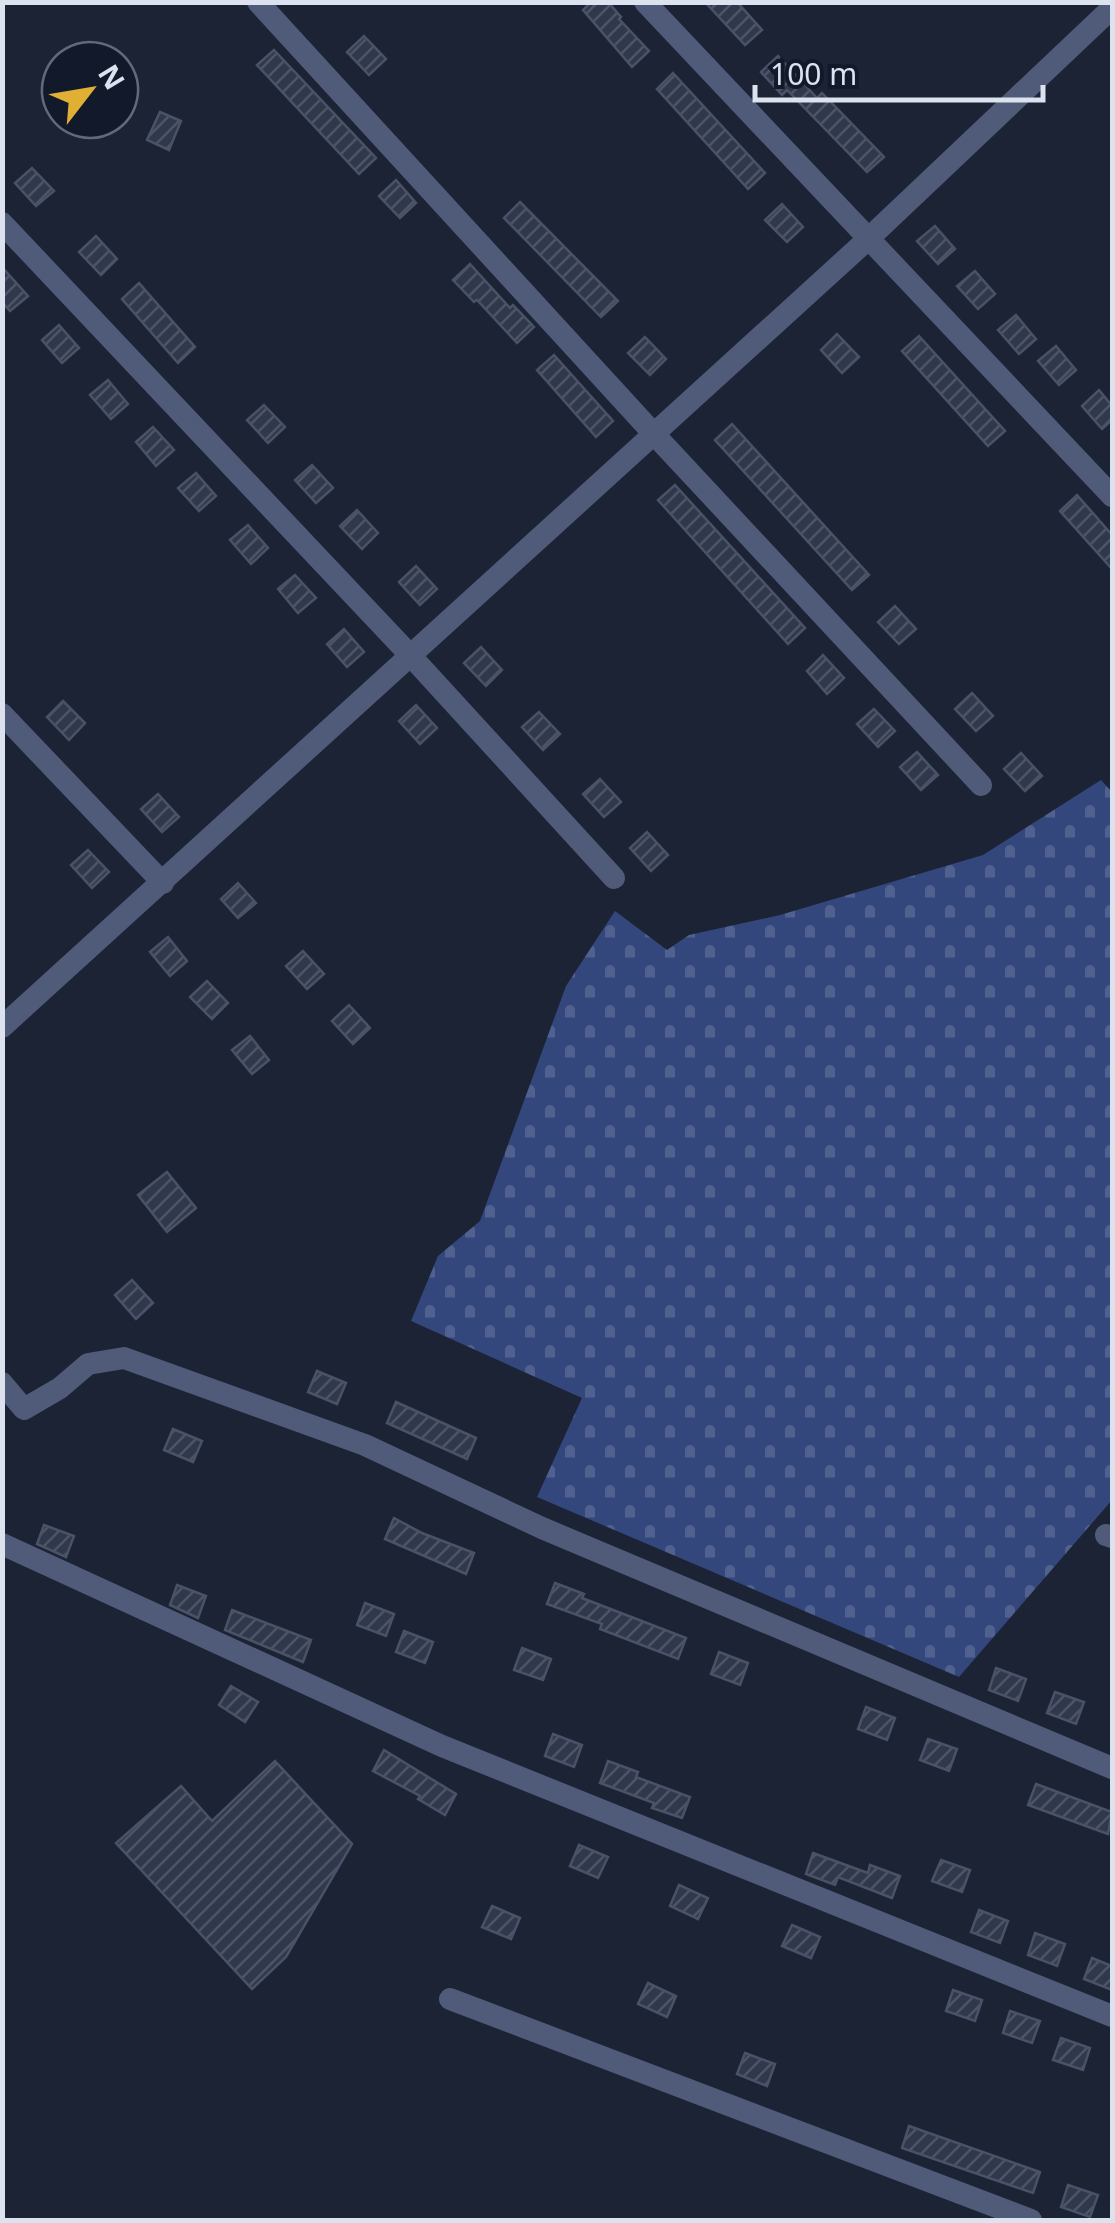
<svg xmlns="http://www.w3.org/2000/svg" width="1115" height="2223" viewBox="0 0 1115 2223" font-family="'Noto Sans',sans-serif">
  <defs>
    <pattern id="cemetery-stones" width="16" height="16" patternUnits="userSpaceOnUse" patternTransform="scale(2.5)"><rect width="16" height="16" fill="#33477d"/><path d="M2 7V4a2 2 0 0 1 4 0v3zM10 15v-3a2 2 0 0 1 4 0v3z" fill="#506190"/></pattern>
    <pattern id="building-hatch" width="6" height="6" patternUnits="userSpaceOnUse" patternTransform="scale(2.5)"><rect width="6" height="6" fill="#30384c"/><path d="M-1 1l2-2M0 6l6-6M5 7l2-2" fill="none" stroke="#4d5466"/></pattern>
  </defs>
  <rect width="100%" height="100%" fill="#1b2335"/>
  <polygon fill="url(#cemetery-stones)" points="1101,780 1112,792 1112,1500 959,1677 537,1497 582,1398 411,1321 438,1256 480,1221 566,986 615,911 667,950 689,935 780,915 983,855"/>
  <g fill="url(#building-hatch)" stroke="#495267" stroke-width="2.5">
    <polygon points="591,2 608,2 621,17 619,19 649,51 632,67 583,10"/>
    <polygon points="705,2 737,2 762,30 745,45"/>
    <polygon points="364,36 386,59 369,75 347,52"/>
    <polygon points="274,50 376,158 359,174 257,65"/>
    <polygon points="778,56 817,98 822,93 884,157 867,172 787,90 782,95 761,72"/>
    <polygon points="673,73 765,173 748,189 657,89"/>
    <polygon points="160,112 181,121 169,150 147,140"/>
    <polygon points="32,168 54,191 36,206 15,183"/>
    <polygon points="396,180 416,203 400,218 379,196"/>
    <polygon points="520,202 618,301 601,317 504,218"/>
    <polygon points="782,204 803,227 787,242 765,220"/>
    <polygon points="935,226 955,249 938,264 917,241"/>
    <polygon points="96,236 117,259 101,275 79,252"/>
    <polygon points="470,264 510,308 513,305 534,327 517,343 477,300 474,302 453,280"/>
    <polygon points="2,267 28,296 10,311 2,302"/>
    <polygon points="975,271 995,294 978,309 957,286"/>
    <polygon points="139,283 195,347 178,363 122,299"/>
    <polygon points="1016,315 1036,339 1019,354 998,330"/>
    <polygon points="59,325 79,348 62,363 42,340"/>
    <polygon points="837,334 859,357 842,373 821,350"/>
    <polygon points="919,336 1005,431 988,446 902,351"/>
    <polygon points="645,337 666,359 650,375 628,353"/>
    <polygon points="1056,346 1076,370 1059,385 1038,361"/>
    <polygon points="554,355 613,421 596,437 537,370"/>
    <polygon points="108,380 128,404 111,419 90,395"/>
    <polygon points="1099,390 1112,406 1112,420 1102,429 1082,406"/>
    <polygon points="264,405 285,427 268,443 247,420"/>
    <polygon points="732,424 869,575 852,590 715,440"/>
    <polygon points="153,427 174,450 156,466 136,442"/>
    <polygon points="312,465 333,488 316,503 295,480"/>
    <polygon points="196,473 216,496 199,511 178,488"/>
    <polygon points="675,485 805,628 788,644 658,500"/>
    <polygon points="1077,495 1112,535 1112,569 1060,511"/>
    <polygon points="357,510 378,533 362,549 340,526"/>
    <polygon points="248,525 268,548 251,564 230,540"/>
    <polygon points="416,566 437,589 420,605 399,582"/>
    <polygon points="295,575 316,598 298,613 278,589"/>
    <polygon points="895,606 916,629 899,644 878,622"/>
    <polygon points="344,629 364,652 347,667 327,644"/>
    <polygon points="481,647 502,670 486,686 464,663"/>
    <polygon points="823,655 844,678 827,694 807,671"/>
    <polygon points="972,693 993,716 976,731 955,709"/>
    <polygon points="63,701 85,723 69,740 47,717"/>
    <polygon points="416,705 437,728 420,744 399,721"/>
    <polygon points="874,709 895,731 878,747 857,724"/>
    <polygon points="539,712 560,734 543,750 522,727"/>
    <polygon points="917,752 938,775 921,790 900,767"/>
    <polygon points="1021,753 1042,776 1025,791 1004,769"/>
    <polygon points="600,779 621,802 604,817 583,794"/>
    <polygon points="158,794 179,817 162,832 141,809"/>
    <polygon points="647,832 668,855 651,871 630,848"/>
    <polygon points="88,850 109,872 92,888 71,865"/>
    <polygon points="238,883 256,903 238,918 221,899"/>
    <polygon points="168,937 187,961 170,976 150,952"/>
    <polygon points="303,951 324,974 307,989 286,966"/>
    <polygon points="207,981 228,1003 212,1019 190,997"/>
    <polygon points="349,1005 370,1028 353,1044 332,1021"/>
    <polygon points="250,1036 269,1060 252,1074 232,1050"/>
    <polygon points="167,1172 196,1208 167,1232 138,1195"/>
    <polygon points="132,1280 153,1303 136,1319 115,1295"/>
    <polygon points="317,1371 346,1383 337,1404 308,1392"/>
    <polygon points="396,1402 476,1438 467,1459 387,1423"/>
    <polygon points="173,1429 202,1441 193,1462 164,1450"/>
    <polygon points="394,1518 422,1533 474,1553 466,1574 385,1539"/>
    <polygon points="44,1525 74,1536 66,1557 37,1544"/>
    <polygon points="555,1583 584,1594 582,1598 686,1638 678,1659 600,1629 602,1624 547,1604"/>
    <polygon points="177,1585 206,1596 198,1618 170,1605"/>
    <polygon points="365,1603 394,1614 386,1636 357,1625"/>
    <polygon points="232,1610 311,1640 303,1662 225,1630"/>
    <polygon points="404,1631 433,1642 425,1663 396,1652"/>
    <polygon points="522,1648 551,1659 543,1680 514,1670"/>
    <polygon points="719,1652 748,1663 740,1685 711,1674"/>
    <polygon points="996,1668 1026,1679 1018,1701 989,1690"/>
    <polygon points="231,1686 258,1702 245,1722 219,1705"/>
    <polygon points="1055,1692 1084,1702 1076,1724 1047,1713"/>
    <polygon points="866,1707 895,1718 887,1740 858,1729"/>
    <polygon points="553,1734 582,1745 574,1767 545,1756"/>
    <polygon points="928,1739 957,1749 949,1771 920,1760"/>
    <polygon points="384,1750 456,1794 445,1815 418,1799 420,1796 373,1771"/>
    <polygon points="275,1761 352,1844 286,1957 252,1989 116,1843 181,1786 212,1821"/>
    <polygon points="608,1761 638,1772 636,1777 690,1797 682,1818 652,1808 654,1803 600,1783"/>
    <polygon points="1036,1784 1112,1812 1108,1834 1028,1805"/>
    <polygon points="579,1845 608,1857 598,1878 570,1866"/>
    <polygon points="813,1853 868,1873 870,1865 900,1876 892,1898 838,1877 835,1885 806,1874"/>
    <polygon points="941,1860 970,1870 962,1892 932,1881"/>
    <polygon points="679,1885 708,1898 698,1919 670,1906"/>
    <polygon points="492,1906 520,1918 511,1939 482,1927"/>
    <polygon points="979,1910 1008,1921 1000,1943 971,1932"/>
    <polygon points="792,1925 820,1937 811,1958 782,1946"/>
    <polygon points="1035,1933 1065,1944 1057,1966 1028,1955"/>
    <polygon points="1092,1958 1112,1966 1112,1990 1084,1979"/>
    <polygon points="648,1983 676,1996 667,2017 638,2004"/>
    <polygon points="953,1990 982,2000 975,2021 946,2011"/>
    <polygon points="1010,2011 1040,2021 1032,2043 1003,2033"/>
    <polygon points="1061,2038 1090,2048 1083,2070 1053,2060"/>
    <polygon points="745,2053 775,2064 767,2086 737,2074"/>
    <polygon points="909,2126 1040,2172 1033,2193 902,2148"/>
    <polygon points="1068,2185 1098,2195 1090,2217 1061,2207"/>
  </g>
  <g fill="none" stroke-linecap="round" stroke-linejoin="round">
    <g stroke="#4f5b79" stroke-width="22">
      <polyline points="258,2 653,433 981,785"/>
      <polyline points="645,2 1112,496"/>
      <polyline points="2,223 410,655 614,878"/>
      <polyline points="2,714 163,883"/>
      <polyline points="2,1027 867,240 1112,8"/>
      <polyline points="2,1383 24,1409 60,1388 88,1364 124,1358 365,1445 542,1528 1112,1768"/>
      <polyline points="1106,1535 1112,1537"/>
      <polyline points="2,1544 442,1746 1112,2016"/>
      <polyline points="450,1999 1031,2220"/>
    </g>
  </g>
  <rect width="1115" height="2223" fill="none" stroke="#dce2ee" stroke-width="10"/>
  <g transform="translate(90 90) rotate(59)"><circle r="48" fill="#12192b" stroke="#636979" stroke-width="2.5"/>
  <path d="M0-8L18 38L0 25L-18 38Z" fill="#dfb034"/>
  <text y="-15" font-size="28" font-weight="bold" text-anchor="middle" fill="#dce2ee">N</text>
  </g>
  <path d="M755 85v15h288v-15" fill="none" stroke="#dce2ee" stroke-width="5"/>
  <text x="770" y="85" font-size="30" fill="#dce2ee" stroke="#12192b" stroke-width="8" paint-order="stroke">100 m</text>
</svg>
